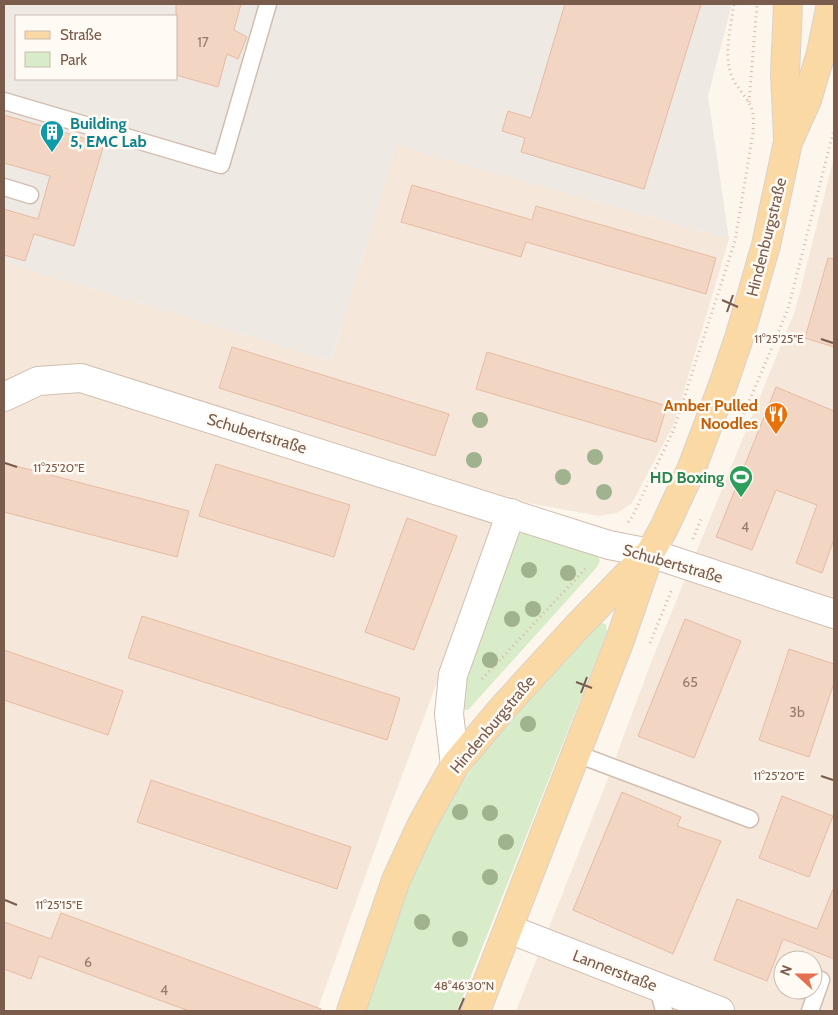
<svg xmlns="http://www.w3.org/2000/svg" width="838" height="1015" viewBox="0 0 838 1015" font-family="Cabin,sans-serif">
  <rect width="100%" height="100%" fill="#fdf6ec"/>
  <g fill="#f5e8da" fill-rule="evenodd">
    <polygon points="396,145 729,239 674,424 632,503 617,513 599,516 506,499 389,810 317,1011 4,1011 4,262 331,361"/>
    <path d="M834,157V1011H516L605,786L652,660L795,311ZM783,960H813V990H783Z"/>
  </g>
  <path fill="#efe9e4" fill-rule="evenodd" d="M4,4H732L708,96L729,239L396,145L331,361L4,262ZM16,16H176V79H16Z"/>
  <g fill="#d8ecc9">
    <polygon points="526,531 597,554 600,561 597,567 468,710 466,710 464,708 464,691 470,665 519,534"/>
    <path d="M601,623L606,624L607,632L457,1011H365C382,961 397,910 418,862C449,789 498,732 552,675C568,658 583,638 601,623Z"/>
  </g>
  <g fill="#f3d5c3" stroke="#e6bba3">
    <polygon points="176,4 241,4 234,30 247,37 238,59 227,54 218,87 176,75"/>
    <polygon points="565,4 701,4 644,189 521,152 525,138 502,131 508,111 531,118"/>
    <polygon points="4,115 104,144 74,246 34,234 25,261 4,255 4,209 38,219 50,176 4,163"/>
    <polygon points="412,185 532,220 536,206 716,258 706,294 526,242 521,257 401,222"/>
    <polygon points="828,258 834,259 834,347 805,338"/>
    <polygon points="232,347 449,414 435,456 219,388"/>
    <polygon points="487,352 667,406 656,442 476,389"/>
    <polygon points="776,387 834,411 834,539 822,573 796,563 817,505 776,490 752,550 716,537"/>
    <polygon points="4,463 189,511 177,557 4,512"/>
    <polygon points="216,464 350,505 334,557 199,516"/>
    <polygon points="407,518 457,536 414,650 365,632"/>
    <polygon points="142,616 400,698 387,740 128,658"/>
    <polygon points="685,619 741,641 694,758 638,736"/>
    <polygon points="789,649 834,664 834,683 809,757 759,740"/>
    <polygon points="4,650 123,691 108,735 4,700"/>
    <polygon points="151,780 351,847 337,889 137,822"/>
    <polygon points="622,792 681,817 677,826 721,841 673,954 573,910"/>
    <polygon points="782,796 833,816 809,877 759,858"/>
    <polygon points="833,889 834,890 834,959 783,939 767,981 714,960 737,899 817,929"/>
    <polygon points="61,913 321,1009 320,1011 189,1011 39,956 31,979 4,969 4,922 51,939"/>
  </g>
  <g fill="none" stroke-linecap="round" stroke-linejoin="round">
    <g stroke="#d1beb0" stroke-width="19">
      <g id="service">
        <polyline points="4,101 221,165 268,4"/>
        <polyline points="4,187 30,195"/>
        <polyline points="577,754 750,819"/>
        <polyline points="658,987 664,1011"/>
        <polyline points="810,1011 821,980"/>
      </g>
    </g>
    <g stroke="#d1beb0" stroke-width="30">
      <g id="minor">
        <polyline points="4,397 38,381 81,378 609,545 650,553 834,614"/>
        <polyline points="455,765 449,714 453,675 511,513"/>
        <polyline points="509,929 720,1011"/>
      </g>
    </g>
    <g stroke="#dad1cd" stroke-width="30">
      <g id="primary">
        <polyline points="788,137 785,74 788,4"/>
        <polyline points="351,1011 396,880 422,824 455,765 501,710 576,628 645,557"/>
        <polyline points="476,1011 620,640 650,553 664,528 691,470 723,385 740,335 766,245 788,142 807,100 821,53 831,4"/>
      </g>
    </g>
    <g stroke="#d9b8a5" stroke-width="3" stroke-dasharray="1 4" stroke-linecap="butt">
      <polyline points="749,102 757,4"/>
      <polyline points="738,428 788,309 834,129"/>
      <path d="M628,522L632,517L674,429L735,241L753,133C754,123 754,112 749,103C744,94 736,86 732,77C723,54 731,27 734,4"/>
      <polyline points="693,539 701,519"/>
      <polyline points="650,643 672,589"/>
      <polyline points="482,679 587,567"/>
    </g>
    <use href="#service" stroke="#fff" stroke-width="16"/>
    <use href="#minor" stroke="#fff" stroke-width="28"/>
    <use href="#primary" stroke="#fbd9a5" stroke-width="28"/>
  </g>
  <g fill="#a0b28e">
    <circle cx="480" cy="420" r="8"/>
    <circle cx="595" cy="457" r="8"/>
    <circle cx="474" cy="460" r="8"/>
    <circle cx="563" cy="477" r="8"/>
    <circle cx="604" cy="492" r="8"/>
    <circle cx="529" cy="570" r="8"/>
    <circle cx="568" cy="573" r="8"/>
    <circle cx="533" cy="609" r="8"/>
    <circle cx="512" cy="619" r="8"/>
    <circle cx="490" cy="660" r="8"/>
    <circle cx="528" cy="724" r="8"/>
    <circle cx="460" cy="812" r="8"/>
    <circle cx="490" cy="813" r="8"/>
    <circle cx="506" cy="842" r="8"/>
    <circle cx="490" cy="877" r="8"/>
    <circle cx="422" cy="922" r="8"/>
    <circle cx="460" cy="939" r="8"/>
  </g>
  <path fill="none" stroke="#7a5c4d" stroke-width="2" d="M722,300L738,307M727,312L733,295M821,339L833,343M5,463L17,467M576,682L592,688M581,693L587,677M821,776L833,780M5,900L17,905M459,1010L464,998"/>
  <defs>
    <g id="building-pin" transform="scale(1.25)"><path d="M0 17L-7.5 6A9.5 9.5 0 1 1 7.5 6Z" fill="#0f9aa8" stroke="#fffaf3"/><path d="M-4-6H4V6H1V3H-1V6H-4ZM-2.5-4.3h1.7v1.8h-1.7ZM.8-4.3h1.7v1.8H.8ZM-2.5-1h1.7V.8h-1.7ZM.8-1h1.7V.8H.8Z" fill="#fff"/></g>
    <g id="restaurant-pin" transform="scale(1.25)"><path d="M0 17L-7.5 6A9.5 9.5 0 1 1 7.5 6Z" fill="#e8710a" stroke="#fffaf3"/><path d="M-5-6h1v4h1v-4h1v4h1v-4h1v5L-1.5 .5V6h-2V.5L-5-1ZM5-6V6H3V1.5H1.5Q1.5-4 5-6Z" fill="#fff"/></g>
    <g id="stadium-pin" transform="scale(1.25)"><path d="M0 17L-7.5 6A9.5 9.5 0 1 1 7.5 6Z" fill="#2e9e5b" stroke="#fffaf3"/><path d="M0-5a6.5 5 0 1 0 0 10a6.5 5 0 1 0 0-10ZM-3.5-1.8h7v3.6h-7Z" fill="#fff"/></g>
  </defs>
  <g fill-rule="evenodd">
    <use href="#building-pin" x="52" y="132"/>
    <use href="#restaurant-pin" x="776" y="414"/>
    <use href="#stadium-pin" x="741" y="477"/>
  </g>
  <g text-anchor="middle" stroke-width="5" stroke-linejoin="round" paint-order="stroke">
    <g font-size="14" fill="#987a6a">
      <text x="203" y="47">17</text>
      <text x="745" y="532">4</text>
      <text x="690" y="687">65</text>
      <text x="797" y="717">3b</text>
      <text x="88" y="967">6</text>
      <text x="164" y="995">4</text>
    </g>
    <g font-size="16" font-weight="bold" fill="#0d838f" stroke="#fffaf3" text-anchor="start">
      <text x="70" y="129">Building<tspan x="70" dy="18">5, EMC Lab</tspan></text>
    </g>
    <g font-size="16" fill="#7a5c4d" stroke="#fffaf3">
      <text transform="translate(766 237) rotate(-76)" y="6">Hindenburgstraße</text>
      <text transform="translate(257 433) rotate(17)" y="6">Schubertstraße</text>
      <text transform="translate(673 563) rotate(16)" y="6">Schubertstraße</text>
      <text transform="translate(492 724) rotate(-50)" y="6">Hindenburgstraße</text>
      <text transform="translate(615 970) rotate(21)" y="6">Lannerstraße</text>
    </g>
    <g font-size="16" font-weight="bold" fill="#c56008" stroke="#fffaf3" text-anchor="end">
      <text x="758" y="411">Amber Pulled<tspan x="758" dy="18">Noodles</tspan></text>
    </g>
    <g font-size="16" font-weight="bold" fill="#27864d" stroke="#fffaf3" text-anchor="end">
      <text x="724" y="483">HD Boxing</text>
    </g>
  </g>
  <g font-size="12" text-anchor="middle" fill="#7a5c4d" stroke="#fffaf3" stroke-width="5" stroke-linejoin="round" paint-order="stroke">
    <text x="779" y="343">11°25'25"E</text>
    <text x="59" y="472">11°25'20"E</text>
    <text x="779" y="780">11°25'20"E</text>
    <text x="59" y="909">11°25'15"E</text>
    <text x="464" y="990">48°46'30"N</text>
  </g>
  <rect width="838" height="1015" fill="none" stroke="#7a5c4d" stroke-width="10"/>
  <rect x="15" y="15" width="162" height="65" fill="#fffaf3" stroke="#cabbb1"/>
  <rect x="25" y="31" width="25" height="8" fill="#fbd9a5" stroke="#cabbb1"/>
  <text x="60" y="40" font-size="15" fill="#7a5c4d">Straße</text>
  <rect x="25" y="52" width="25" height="15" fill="#d8ecc9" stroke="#cabbb1"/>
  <text x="60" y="65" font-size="15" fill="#7a5c4d">Park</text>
  <g transform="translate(798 975) rotate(291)"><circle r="24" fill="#fffaf3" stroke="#cabbb1"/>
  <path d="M0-4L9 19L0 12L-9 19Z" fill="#e76f51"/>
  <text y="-8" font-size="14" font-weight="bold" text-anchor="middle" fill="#7a5c4d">N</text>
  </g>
</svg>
